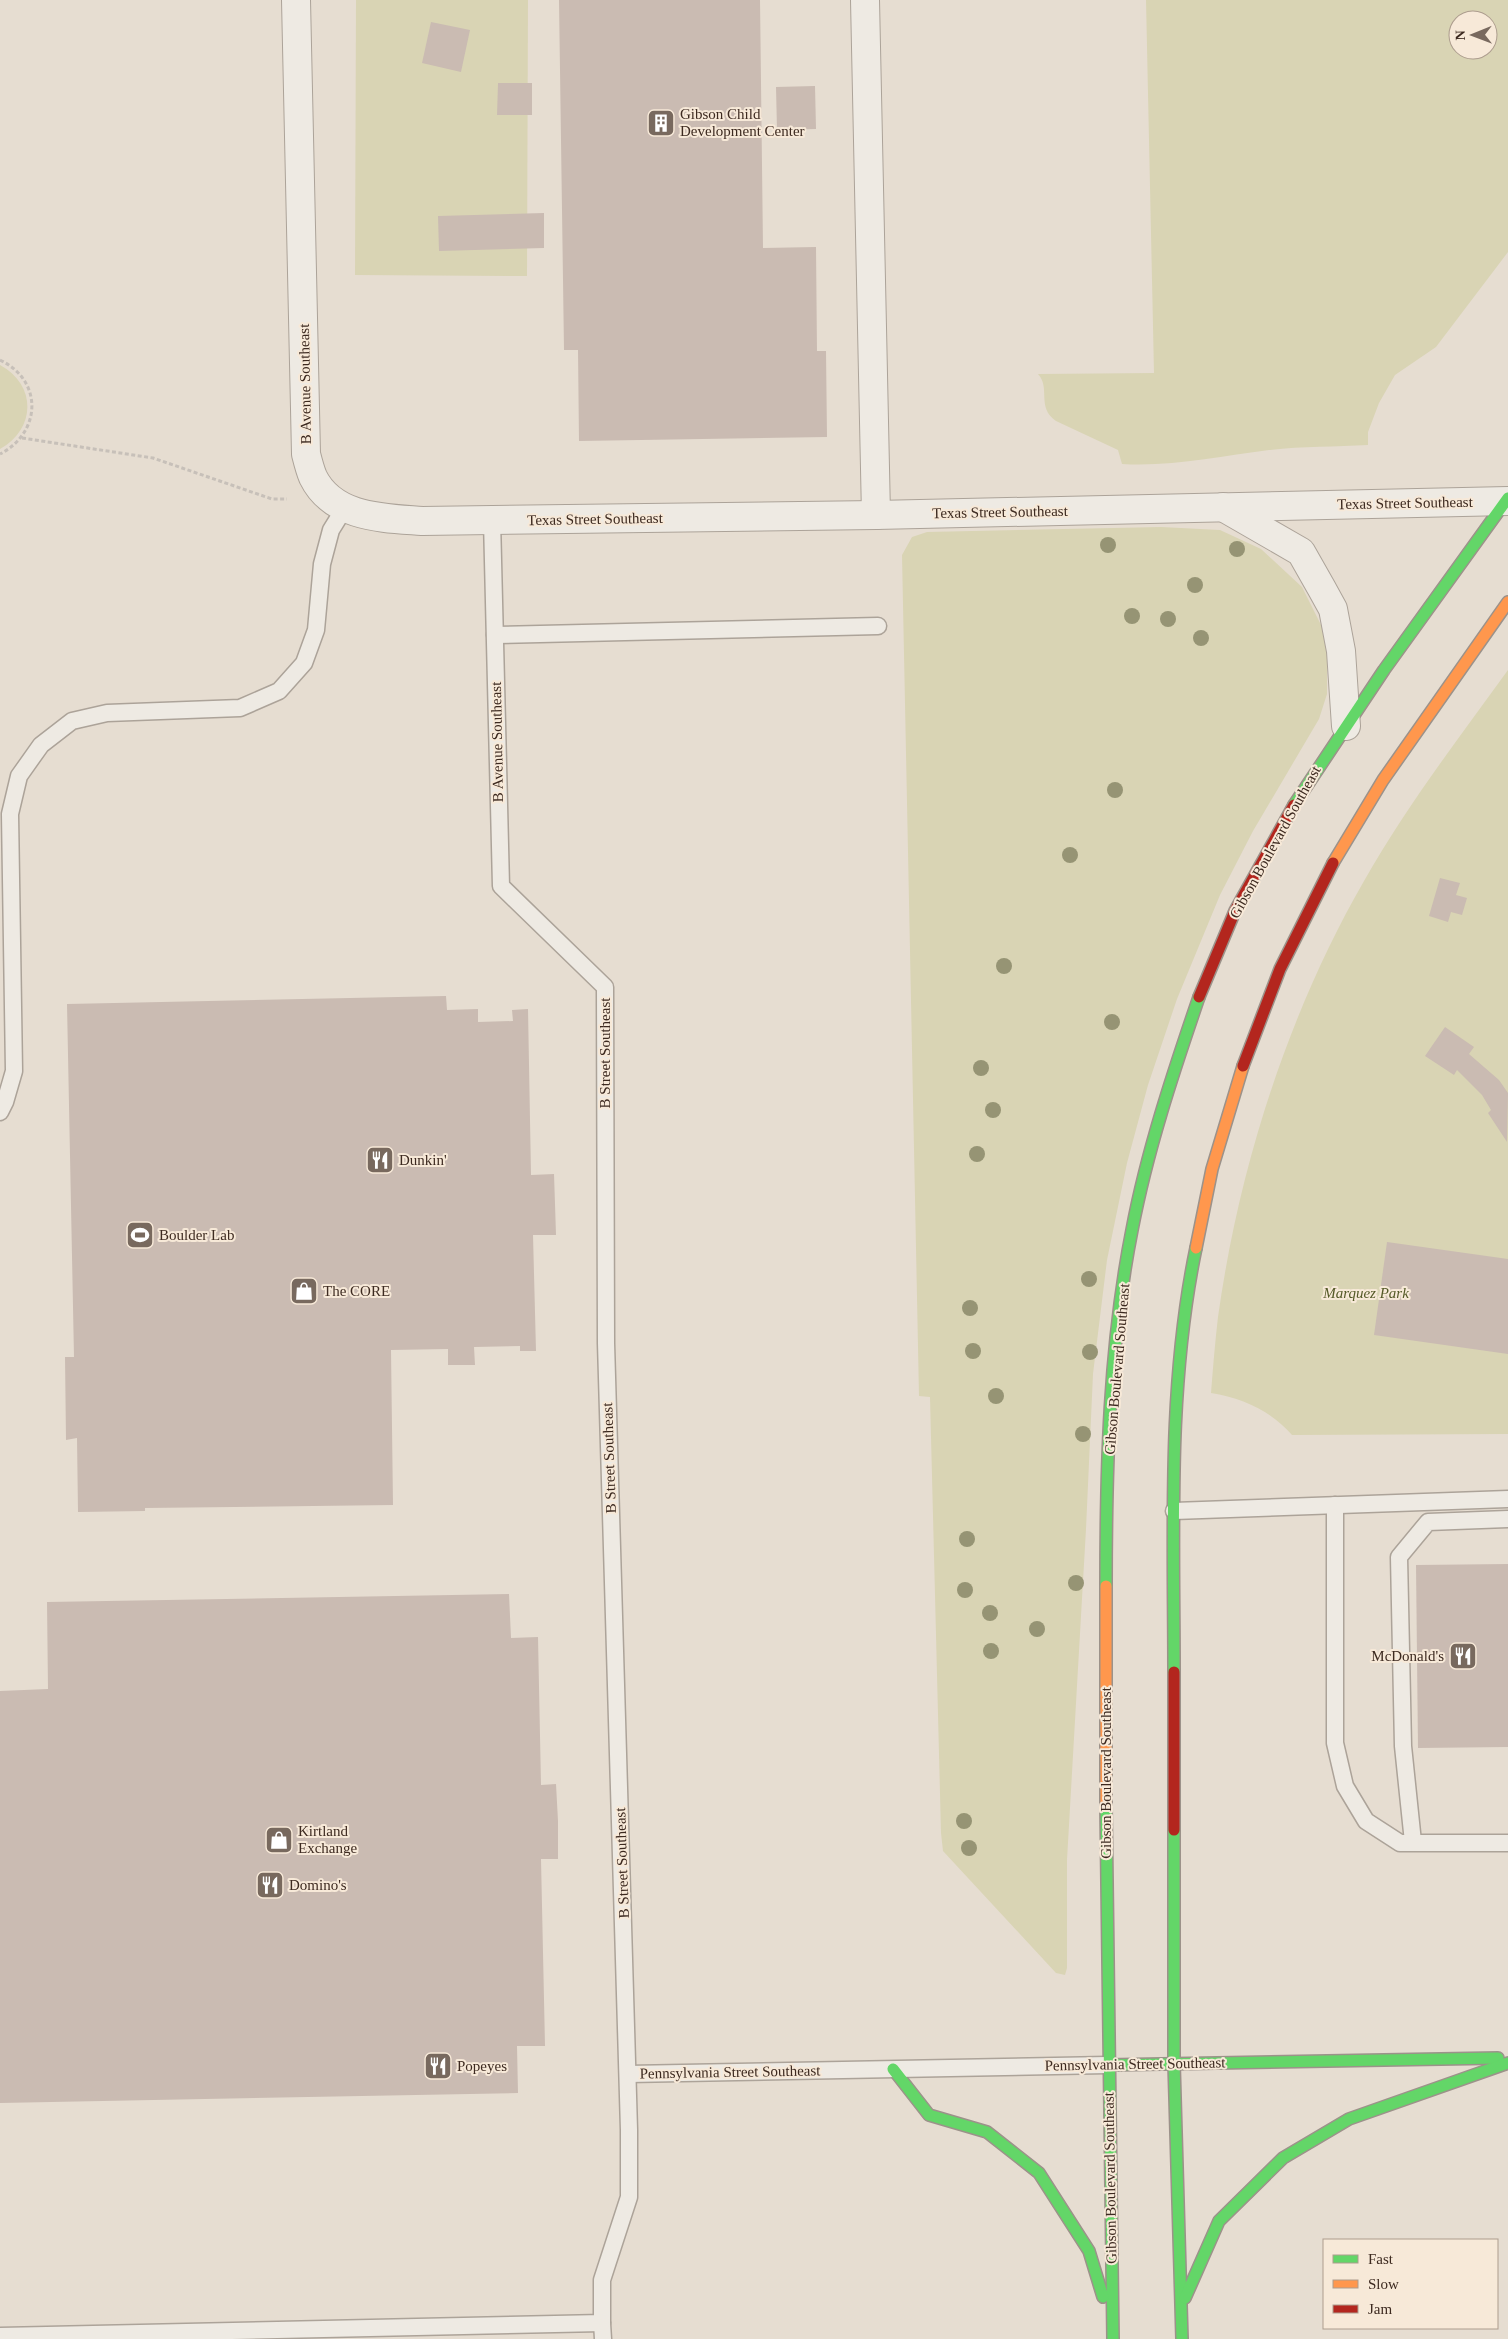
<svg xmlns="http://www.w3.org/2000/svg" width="1508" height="2339" viewBox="0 0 1508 2339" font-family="Georgia,serif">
  <rect width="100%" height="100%" fill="#e6ddd1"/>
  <g fill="#d9d4b4" fill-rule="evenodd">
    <polygon points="356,0 528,0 527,276 355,275"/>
    <path d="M1146,0H1508V252L1436,347L1395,375L1379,403L1368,432V445C1336,447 1302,446 1269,450C1220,456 1172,467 1122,464L1118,450L1056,421C1036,407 1051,388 1038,374L1154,373ZM1458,20H1488V50H1458Z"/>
    <path d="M0,365C37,385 36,429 0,449Z"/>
    <polygon points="1161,527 1220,530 1261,549 1302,587 1323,629 1327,653 1327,694 1319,719 1253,831 1220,895 1177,999 1148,1085 1127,1163 1107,1260 1093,1374 1086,1529 1067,1860 1067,1968 1065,1975 1056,1973 943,1851 941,1833 930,1397 919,1396 902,555 912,537 927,532"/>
    <path d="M1508,670V1434L1292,1435C1271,1411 1243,1398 1211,1393C1213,1368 1215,1342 1218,1317C1239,1167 1288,1013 1364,881C1406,807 1458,739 1508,670Z"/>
  </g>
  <g fill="#cabbb2">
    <polygon points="559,0 760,0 763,248 816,247 817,351 826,351 827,437 579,441 578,350 564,350"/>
    <polygon points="431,22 470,30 461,72 422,63"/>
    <polygon points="498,83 532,83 532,115 497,115"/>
    <polygon points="815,86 816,129 777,130 776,87"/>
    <polygon points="544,213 544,248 439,251 438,216"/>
    <polygon points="1440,878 1460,883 1456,895 1467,898 1462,915 1451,912 1448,922 1429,916"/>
    <polygon points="446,996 447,1010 478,1009 478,1022 513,1021 512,1010 528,1009 531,1175 554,1174 555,1204 556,1235 533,1235 536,1351 520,1351 520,1346 474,1347 475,1365 448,1365 448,1349 391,1350 393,1505 145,1508 145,1511 78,1512 77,1438 66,1440 65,1357 74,1357 67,1004"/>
    <polygon points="1445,1027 1474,1047 1469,1054 1499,1080 1508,1093 1507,1142 1488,1113 1491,1110 1482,1095 1457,1070 1454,1075 1425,1056"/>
    <polygon points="1387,1242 1508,1259 1508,1354 1374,1335"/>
    <polygon points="1508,1564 1508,1747 1418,1748 1416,1565"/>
    <polygon points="509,1594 511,1638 538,1637 541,1785 556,1784 558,1821 558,1859 541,1859 545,2046 517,2046 518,2093 0,2103 0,1691 48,1689 47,1602"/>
  </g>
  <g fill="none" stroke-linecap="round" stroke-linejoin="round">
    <g stroke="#aca399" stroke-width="19">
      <g id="lane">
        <polyline points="495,635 878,626"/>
        <polyline points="0,1112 5,1102 14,1071 10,814 19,776 41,745 72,721 107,713 240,708 279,691 304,663 316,630 322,564 331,530 344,509"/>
        <polyline points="1335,1505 1335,1743 1345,1786 1366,1821 1400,1843 1508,1843"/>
        <polyline points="1174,1511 1508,1499"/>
        <polyline points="1413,1842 1403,1746 1399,1557 1428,1522 1508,1519"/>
        <polyline points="628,2074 1107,2065"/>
        <polyline points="602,2323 603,2339"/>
        <polyline points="0,2336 602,2323 602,2280 629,2197 629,2130 606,1343 605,987 501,886 492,520"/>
      </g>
    </g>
    <g stroke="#aca399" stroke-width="30">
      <g id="street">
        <path d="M296,0L306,454C308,462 310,470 313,477C333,518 383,518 422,521L876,515L1508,501"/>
        <polyline points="865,0 876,515"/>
        <polyline points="1223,507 1301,552 1322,589 1333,609 1341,651 1346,726"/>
      </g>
    </g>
    <g stroke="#9c928a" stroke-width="14">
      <g id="fast">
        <polyline points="1294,805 1384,670 1508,498"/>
        <path d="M1106,1586C1106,1467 1109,1346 1132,1230C1147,1151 1173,1073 1199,997"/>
        <path d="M1174,1672C1174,1532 1167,1387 1196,1248"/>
        <polyline points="1106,1806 1113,2339"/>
        <polyline points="1174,1830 1174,2063 1182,2339"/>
        <polyline points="1107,2065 1498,2058"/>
        <polyline points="893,2069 929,2115 987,2132 1039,2173 1089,2251 1103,2297"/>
        <polyline points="1185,2298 1219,2221 1283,2158 1349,2119 1508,2063"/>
      </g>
    </g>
    <g stroke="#9c928a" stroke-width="14">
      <g id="slow">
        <polyline points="1333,863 1383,780 1508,602"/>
        <polyline points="1196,1248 1212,1169 1243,1066"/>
        <polyline points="1106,1586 1106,1806"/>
      </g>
    </g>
    <g stroke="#9c928a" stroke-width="14">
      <g id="jam">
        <polyline points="1199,997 1235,911 1294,805"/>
        <polyline points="1243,1066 1280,969 1333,863"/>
        <polyline points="1174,1672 1174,1830"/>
      </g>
    </g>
    <g stroke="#c7c0b9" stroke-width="3" stroke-dasharray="4 2.5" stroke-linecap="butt">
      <path d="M0,360C44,381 41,433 0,454"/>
      <polyline points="22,438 153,458 272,499 287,499"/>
    </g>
    <use href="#lane" stroke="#eeeae3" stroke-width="16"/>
    <use href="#street" stroke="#eeeae3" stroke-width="28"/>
    <use href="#fast" stroke="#63d668" stroke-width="11"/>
    <use href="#slow" stroke="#ff974d" stroke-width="11"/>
    <use href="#jam" stroke="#b3261e" stroke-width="11"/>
  </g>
  <g fill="#969474">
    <circle cx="1108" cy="545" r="8"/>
    <circle cx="1237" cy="549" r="8"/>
    <circle cx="1195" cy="585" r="8"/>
    <circle cx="1132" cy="616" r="8"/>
    <circle cx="1168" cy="619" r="8"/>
    <circle cx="1201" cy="638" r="8"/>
    <circle cx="1115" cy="790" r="8"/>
    <circle cx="1070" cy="855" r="8"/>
    <circle cx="1004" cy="966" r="8"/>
    <circle cx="1112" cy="1022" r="8"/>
    <circle cx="981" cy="1068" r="8"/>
    <circle cx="993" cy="1110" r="8"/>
    <circle cx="977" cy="1154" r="8"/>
    <circle cx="1089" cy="1279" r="8"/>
    <circle cx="970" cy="1308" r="8"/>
    <circle cx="973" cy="1351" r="8"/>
    <circle cx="1090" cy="1352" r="8"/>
    <circle cx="996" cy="1396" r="8"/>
    <circle cx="1083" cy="1434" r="8"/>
    <circle cx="967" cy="1539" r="8"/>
    <circle cx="1076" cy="1583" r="8"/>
    <circle cx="965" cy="1590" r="8"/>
    <circle cx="990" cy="1613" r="8"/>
    <circle cx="1037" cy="1629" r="8"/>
    <circle cx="991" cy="1651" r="8"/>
    <circle cx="964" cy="1821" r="8"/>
    <circle cx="969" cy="1848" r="8"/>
  </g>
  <defs>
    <g id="building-square" transform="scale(1.4375)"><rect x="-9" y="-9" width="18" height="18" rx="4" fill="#78695e" stroke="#f7e9d8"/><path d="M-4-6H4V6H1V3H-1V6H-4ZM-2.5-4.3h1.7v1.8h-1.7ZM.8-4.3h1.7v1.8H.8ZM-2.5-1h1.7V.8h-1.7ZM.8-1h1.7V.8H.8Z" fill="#fff"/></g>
    <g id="restaurant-square" transform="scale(1.4375)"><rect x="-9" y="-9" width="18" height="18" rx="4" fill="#78695e" stroke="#f7e9d8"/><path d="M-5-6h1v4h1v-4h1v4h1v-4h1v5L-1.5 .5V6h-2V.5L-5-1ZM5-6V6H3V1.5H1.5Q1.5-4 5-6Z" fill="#fff"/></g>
    <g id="stadium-square" transform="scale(1.4375)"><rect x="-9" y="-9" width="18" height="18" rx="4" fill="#78695e" stroke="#f7e9d8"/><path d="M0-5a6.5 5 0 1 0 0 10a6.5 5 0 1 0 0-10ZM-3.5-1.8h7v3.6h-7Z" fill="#fff"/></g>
    <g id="shop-square" transform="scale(1.4375)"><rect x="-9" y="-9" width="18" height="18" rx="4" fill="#78695e" stroke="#f7e9d8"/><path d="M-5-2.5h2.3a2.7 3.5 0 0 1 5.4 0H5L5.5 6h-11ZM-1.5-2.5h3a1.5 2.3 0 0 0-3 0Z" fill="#fff"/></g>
  </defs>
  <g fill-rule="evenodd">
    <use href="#building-square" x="661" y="123"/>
    <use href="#restaurant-square" x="380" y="1160"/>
    <use href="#stadium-square" x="140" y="1235"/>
    <use href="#shop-square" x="304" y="1291"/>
    <use href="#restaurant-square" x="1463" y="1656"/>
    <use href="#shop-square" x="279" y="1840"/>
    <use href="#restaurant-square" x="270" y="1885"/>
    <use href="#restaurant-square" x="438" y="2066"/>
  </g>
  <g text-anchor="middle" stroke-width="4" stroke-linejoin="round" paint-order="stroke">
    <g font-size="15" fill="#3d2a20" stroke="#f7e9d8" text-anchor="start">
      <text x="680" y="119">Gibson Child<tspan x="680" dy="17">Development Center</tspan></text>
      <text x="399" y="1165">Dunkin'</text>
      <text x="159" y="1240">Boulder Lab</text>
      <text x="323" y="1296">The CORE</text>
      <text x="1444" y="1661" text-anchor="end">McDonald's</text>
      <text x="298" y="1836">Kirtland<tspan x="298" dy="17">Exchange</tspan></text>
      <text x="289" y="1890">Domino's</text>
      <text x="457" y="2071">Popeyes</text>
    </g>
    <g font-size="15" fill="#3d2a20" stroke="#f7e9d8">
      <text transform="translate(305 384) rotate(-91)" y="5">B Avenue Southeast</text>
      <text transform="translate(1405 503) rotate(-1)" y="5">Texas Street Southeast</text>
      <text transform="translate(1000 512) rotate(-1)" y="5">Texas Street Southeast</text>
      <text transform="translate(595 519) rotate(-1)" y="5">Texas Street Southeast</text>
      <text transform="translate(497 742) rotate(-91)" y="5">B Avenue Southeast</text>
      <text transform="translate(1275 842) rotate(-61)" y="5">Gibson Boulevard Southeast</text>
      <text transform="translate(605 1053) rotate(-90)" y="5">B Street Southeast</text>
      <text transform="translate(1117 1369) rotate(-85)" y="5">Gibson Boulevard Southeast</text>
      <text transform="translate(609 1458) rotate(-92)" y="5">B Street Southeast</text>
      <text transform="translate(1106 1773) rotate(-90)" y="5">Gibson Boulevard Southeast</text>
      <text transform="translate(622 1863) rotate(-92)" y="5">B Street Southeast</text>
      <text transform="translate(1135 2064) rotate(-1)" y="5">Pennsylvania Street Southeast</text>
      <text transform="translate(730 2072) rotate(-1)" y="5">Pennsylvania Street Southeast</text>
      <text transform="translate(1110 2178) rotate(-91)" y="5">Gibson Boulevard Southeast</text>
    </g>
    <g font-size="15" font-style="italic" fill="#545927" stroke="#f7e9d8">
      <text x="1366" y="1298">Marquez Park</text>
    </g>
  </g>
  <rect x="1323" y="2239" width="175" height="90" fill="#f7e9d8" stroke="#ad9d8e"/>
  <rect x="1333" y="2255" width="25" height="8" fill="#63d668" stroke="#ad9d8e"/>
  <text x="1368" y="2264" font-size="15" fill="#3d2a20">Fast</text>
  <rect x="1333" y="2280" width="25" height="8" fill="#ff974d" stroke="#ad9d8e"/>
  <text x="1368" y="2289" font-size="15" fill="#3d2a20">Slow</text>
  <rect x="1333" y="2305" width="25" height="8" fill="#b3261e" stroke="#ad9d8e"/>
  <text x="1368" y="2314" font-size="15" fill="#3d2a20">Jam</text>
  <g transform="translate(1473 35) rotate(269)"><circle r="24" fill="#f7e9d8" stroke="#ad9d8e"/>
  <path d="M0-4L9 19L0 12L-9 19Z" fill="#78695e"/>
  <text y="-8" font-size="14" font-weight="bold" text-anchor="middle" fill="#3d2a20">N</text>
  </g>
</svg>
